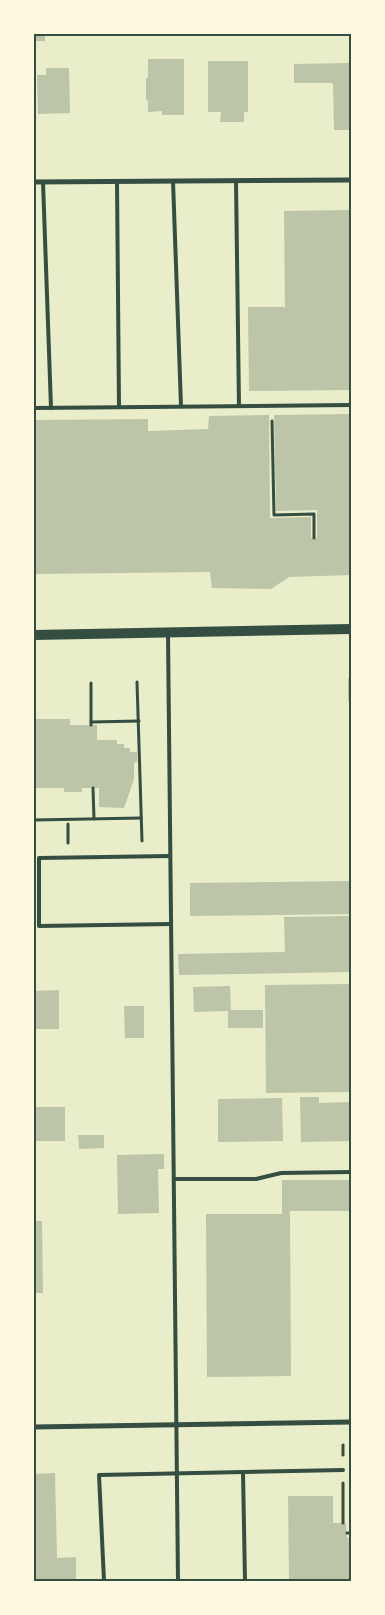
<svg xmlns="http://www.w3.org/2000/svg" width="385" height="1615" viewBox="0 0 385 1615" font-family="'DM Sans',sans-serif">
  <rect width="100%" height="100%" fill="#e9edc9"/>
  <g fill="#bcc5a7">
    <rect x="34" y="34" width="11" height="7"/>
    <polygon points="148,59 184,59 184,115 162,115 162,111 148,112 148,101 146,100 146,78 148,78"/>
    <polygon points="208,61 248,61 248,112 244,112 244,122 220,122 221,112 208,112"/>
    <polygon points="351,63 351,84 349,84 349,115 351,115 351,125 349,125 349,130 334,130 333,83 294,83 294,64"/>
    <polygon points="46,68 69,68 70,113 38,114 37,75 46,75"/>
    <polygon points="351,210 351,390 249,391 248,307 285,307 284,211"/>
    <polygon points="351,414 351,575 289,577 271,589 212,588 210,572 34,574 34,420 148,419 148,431 208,429 209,416 269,415 270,518 311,517 311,538 317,538 317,510 276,511 274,415"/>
    <rect x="348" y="678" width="3" height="23"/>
    <polygon points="34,719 70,719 70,725 97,725 97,740 117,740 117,744 124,744 124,748 130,748 130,752 137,752 137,762 134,763 134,779 124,808 99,807 99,788 82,788 82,792 64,792 64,788 34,788"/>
    <polygon points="351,881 351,914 190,916 190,883"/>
    <polygon points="351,916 351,972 179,975 178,954 285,952 284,917"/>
    <polygon points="351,984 351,1092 266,1093 265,985"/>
    <polygon points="230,986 231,1010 263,1010 263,1028 228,1028 228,1011 194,1012 193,987"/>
    <polygon points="59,990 59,1029 34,1029 34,991"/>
    <polygon points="124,1006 144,1006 144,1038 125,1038"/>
    <polygon points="300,1097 319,1097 319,1103 351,1102 351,1141 301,1142"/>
    <polygon points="282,1098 283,1141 218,1142 218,1099"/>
    <rect x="34" y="1107" width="31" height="34"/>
    <polygon points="78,1135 104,1135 104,1148 79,1149"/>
    <polygon points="164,1154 164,1169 158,1169 159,1213 118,1214 117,1155"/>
    <polygon points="282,1180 351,1180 351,1211 290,1211 291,1376 207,1377 206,1214 282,1214"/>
    <polygon points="34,1221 42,1221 43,1293 34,1293"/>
    <polygon points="55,1473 57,1558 76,1557 76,1581 34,1581 34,1474"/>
    <polygon points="288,1496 333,1496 333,1523 346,1523 347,1538 351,1538 351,1581 289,1581"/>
  </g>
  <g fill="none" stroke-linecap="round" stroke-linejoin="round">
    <g stroke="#344e41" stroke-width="3">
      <polyline points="272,421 274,515 314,514 314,538"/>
      <polyline points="137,682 142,841"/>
      <polyline points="91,683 91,725"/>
      <polyline points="91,722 139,721"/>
      <polyline points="93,788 94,819"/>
      <polyline points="34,820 141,818"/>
      <polyline points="68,824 68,843"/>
      <polyline points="343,1455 343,1445"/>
      <polyline points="343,1483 343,1523"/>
      <polyline points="347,1533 351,1533"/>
    </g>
    <g stroke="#344e41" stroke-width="4">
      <polyline points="173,181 181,406"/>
      <polyline points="236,181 239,406"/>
      <polyline points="43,182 51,408"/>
      <polyline points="117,182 119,407"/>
      <polyline points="34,408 351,405"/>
      <polyline points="168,634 178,1581"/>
      <polyline points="170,856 39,858 39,926 171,924"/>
      <polyline points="174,1179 256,1179 281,1173 351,1172"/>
      <polyline points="243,1472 245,1581"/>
      <polyline points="104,1581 99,1475 343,1470"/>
    </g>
    <g stroke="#344e41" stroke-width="5">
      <polyline points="34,182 351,180"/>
      <polyline points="34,1427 351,1422"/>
    </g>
    <polyline stroke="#344e41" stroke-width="10" points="34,635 351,629"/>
  </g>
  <rect width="385" height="1615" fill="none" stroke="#fefae0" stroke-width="70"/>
  <rect x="35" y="35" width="315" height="1545" fill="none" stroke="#344e41" stroke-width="2"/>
</svg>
